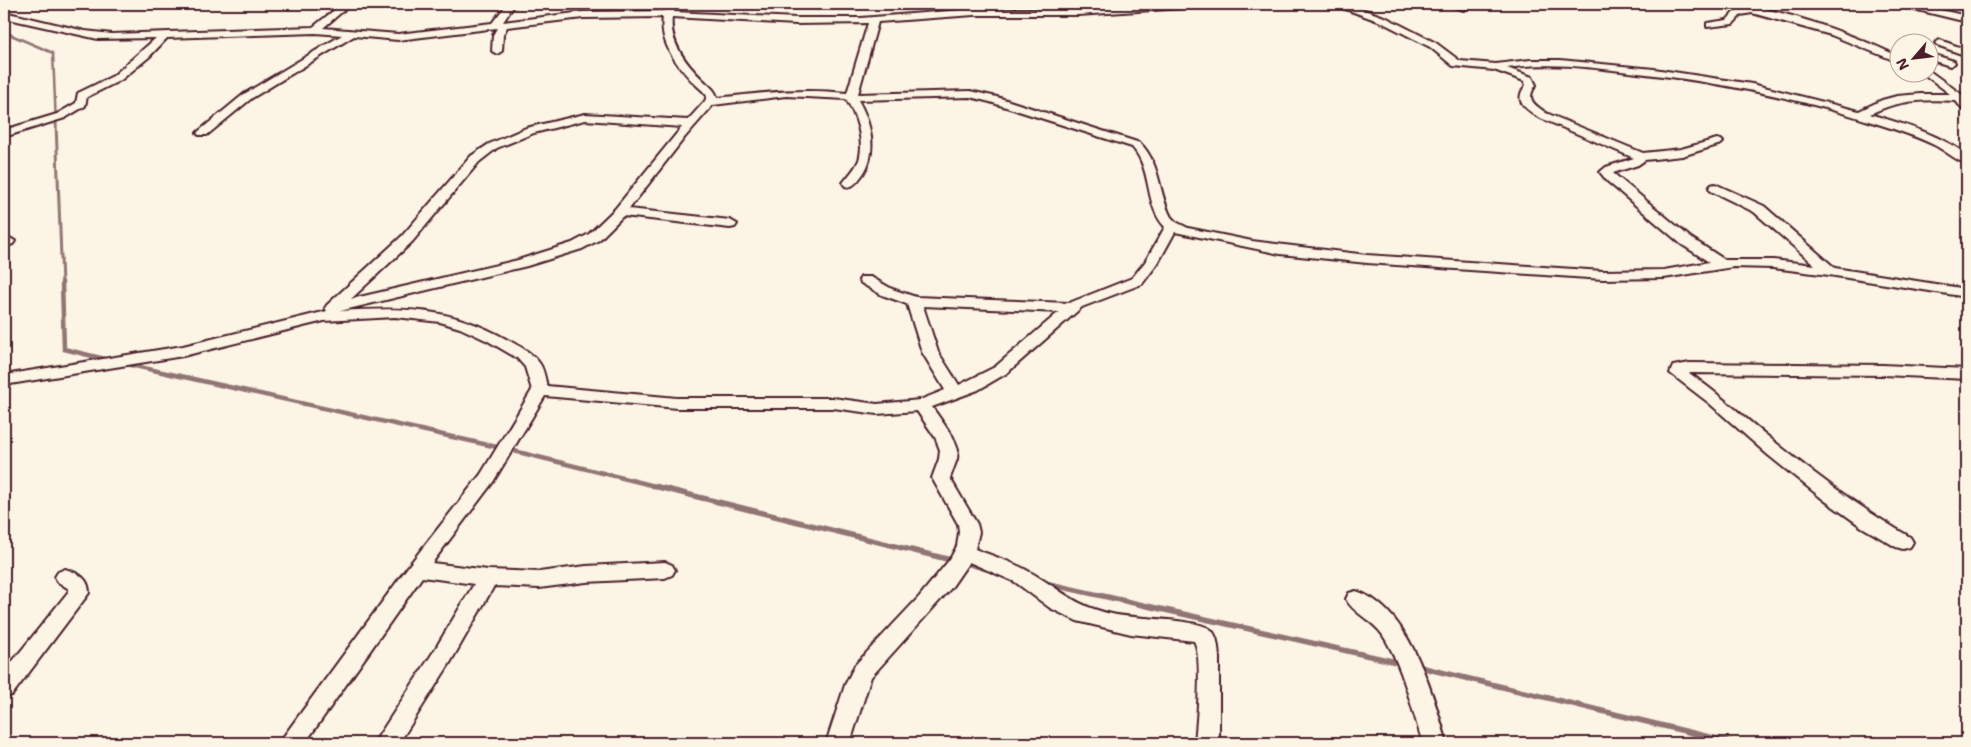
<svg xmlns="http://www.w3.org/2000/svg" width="1971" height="747" viewBox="0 0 1971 747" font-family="'Shantell Sans',sans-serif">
  <rect width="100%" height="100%" fill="#fcf5e5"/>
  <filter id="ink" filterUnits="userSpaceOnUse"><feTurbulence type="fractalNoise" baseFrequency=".02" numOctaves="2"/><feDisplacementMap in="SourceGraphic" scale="10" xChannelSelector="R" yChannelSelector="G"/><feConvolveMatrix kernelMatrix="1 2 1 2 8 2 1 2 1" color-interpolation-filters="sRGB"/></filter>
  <g filter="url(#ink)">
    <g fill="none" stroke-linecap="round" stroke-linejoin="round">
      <polyline stroke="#917474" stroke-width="2.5" points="4,32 53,53 56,125"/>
      <polyline stroke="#917474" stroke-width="3" points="56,123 62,284"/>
      <g stroke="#917474" stroke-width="4.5">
        <polyline points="62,282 64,349 109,360"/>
        <polyline points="126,364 506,449 659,487"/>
      </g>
      <g stroke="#917474" stroke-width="5.5">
        <polyline points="654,486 955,561"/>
        <polyline points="963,562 987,569"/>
        <polyline points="1045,583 1401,663"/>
        <polyline points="1416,666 1734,743"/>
      </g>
      <g stroke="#4a1f2b" stroke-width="4">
        <g id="minor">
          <path d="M342,4H351L323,28L398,34L492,23L507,4H515L503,22L583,12L665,11L668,4L676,5L674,12L796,18H861L974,9H1078L1162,4H1202L1198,7L1078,15H974L878,22L858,94L970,91L997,97L1140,143C1161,164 1158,192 1171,217L1176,222L1188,228L1252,241L1367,255L1603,271L1664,270L1709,262L1681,244L1607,181L1600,172L1606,167L1634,158L1538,117C1525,108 1513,101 1526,85L1524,81L1494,70L1453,66L1430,47L1381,22L1337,6L1336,4H1348L1387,18L1436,43L1460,61L1496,64L1530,60H1560L1654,69L1752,84L1859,111L1882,100L1897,96L1921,94H1950L1921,72H1928V70L1964,96L1967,101V111L1963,110L1956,101C1925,99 1897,100 1870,114C1903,124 1939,134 1967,155V164C1956,161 1945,150 1934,145C1916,136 1897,130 1878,124C1797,97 1713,81 1629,72C1589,67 1547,62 1507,68L1532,77L1536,85C1525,100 1534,104 1546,113L1643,153L1681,149L1717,139L1721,140L1723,142L1721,144L1682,156L1645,160L1638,165L1613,173L1691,238L1725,260H1773L1815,265L1754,212L1711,191L1709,188L1711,185L1715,184L1764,206L1835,268L1967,289V297L1829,275L1773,268L1733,267L1664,278L1603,279L1367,263L1280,254L1175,232L1158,263L1142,284L1082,307L1007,373L978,390L932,407L953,437L958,450L957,459L950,478L977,524L979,532L975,549C993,556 1012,562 1028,571C1061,589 1073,606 1112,614C1133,619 1197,619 1210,629C1218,635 1218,648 1219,657V743H1195C1197,722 1203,656 1194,641L1131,634L1077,621L1050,608L1015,582L969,562L951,588L871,677L850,743H826L845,685L855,665L919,597L950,559L957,546L959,532L958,524L932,478L939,459L940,450L935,437L917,411L877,414L833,408H677L545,396L493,482L432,563L488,570L539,572L586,566L665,562L672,565L675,570L672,575L665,578L586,582L539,588L494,586L450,663L399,743H374L434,651L474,584L422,577L305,743H280L284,736L410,564L481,474L532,390L525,367L517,358L488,341L460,328L440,322L395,317L324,321L183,356L4,385V375L183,346L327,311L325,308L327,305L402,236L471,156L489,144L526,128L585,114L688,120L705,101L707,96C703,90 698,87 693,82C676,64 659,42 663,17L583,18L507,27L503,35L502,51L497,54L492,51L493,35L497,28L398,40L354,36L252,98L207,135H199L197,133L199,131L244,94L342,35L315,33L167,38L149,57L121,80L87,97L85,106L65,118L4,137V130L57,114L76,103L78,93L113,76L156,38L98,39L4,18V12L85,31L112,34L313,27ZM672,17L796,24L868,23L847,93C802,88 762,93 717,98C716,90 708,85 703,80C685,63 669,42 672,17ZM786,96L846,99C856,115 865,141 859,160C855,169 848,176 843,183L845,186L849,187C856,185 859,179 863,174C878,152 871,122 858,100L970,97L990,102L1132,147C1153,170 1144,205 1165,227L1145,262L1132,278L1069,303L916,297L892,289L871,277H861L859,280L861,283L882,295L907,304L922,352L945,390L920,400L877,404L833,398H677L547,386C545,379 544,370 540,364C532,352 519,346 506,339C449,307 404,307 340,311L527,266L582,249L599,240L623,216L730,228L735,227L737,224L730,220L629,209L685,137L713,105ZM585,120L682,127L615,209L589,234L572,243L518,260L351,299L412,242L479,162L497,148L534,133ZM923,306L1059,312L995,367L959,385L938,352Z"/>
          <polygon points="1450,4 1463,4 1468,7 1464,10 1451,6"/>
          <path d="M1721,4C1773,4 1850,34 1898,56V62L1831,35L1752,13L1741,15L1733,24L1707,27V23L1727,20L1735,11L1740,10L1722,6Z"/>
          <polygon points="1900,4 1914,4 1967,16 1967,22 1901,6"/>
          <polygon points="1940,40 1967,50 1967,56 1937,45 1935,43"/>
          <polygon points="1928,53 1954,61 1955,63 1950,66 1928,59"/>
          <polygon points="8,237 15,241 13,244 4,247 4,238"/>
          <path d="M1690,363L1883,365L1967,369V379L1883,375L1689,373C1722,396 1749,422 1781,447C1822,480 1865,511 1910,537L1913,542L1910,547L1903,549L1896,547L1862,527L1824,500L1768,455L1709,403L1670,373L1673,366Z"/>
          <path d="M65,569C78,573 89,578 89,593L12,695L4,697V672L69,591V589L58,582L55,577L58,572Z"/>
          <path d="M1356,591C1410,608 1433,695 1447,743H1423C1411,707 1403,666 1382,634C1372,620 1353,613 1346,599L1349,593Z"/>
        </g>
      </g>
      <use href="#minor" fill="#fcf5e5" fill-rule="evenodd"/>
    </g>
  </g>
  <rect width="1971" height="747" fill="none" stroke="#fcf5e5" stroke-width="20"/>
  <rect x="10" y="10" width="1951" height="727" fill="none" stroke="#4a1f2b" stroke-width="2" filter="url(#ink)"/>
  <g transform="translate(1914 58) rotate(242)"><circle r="24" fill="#fcf5e5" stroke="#b59f9b"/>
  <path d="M0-4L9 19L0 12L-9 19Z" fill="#4a1f2b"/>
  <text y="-8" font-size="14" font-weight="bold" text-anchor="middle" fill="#4a1f2b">N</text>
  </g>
</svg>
